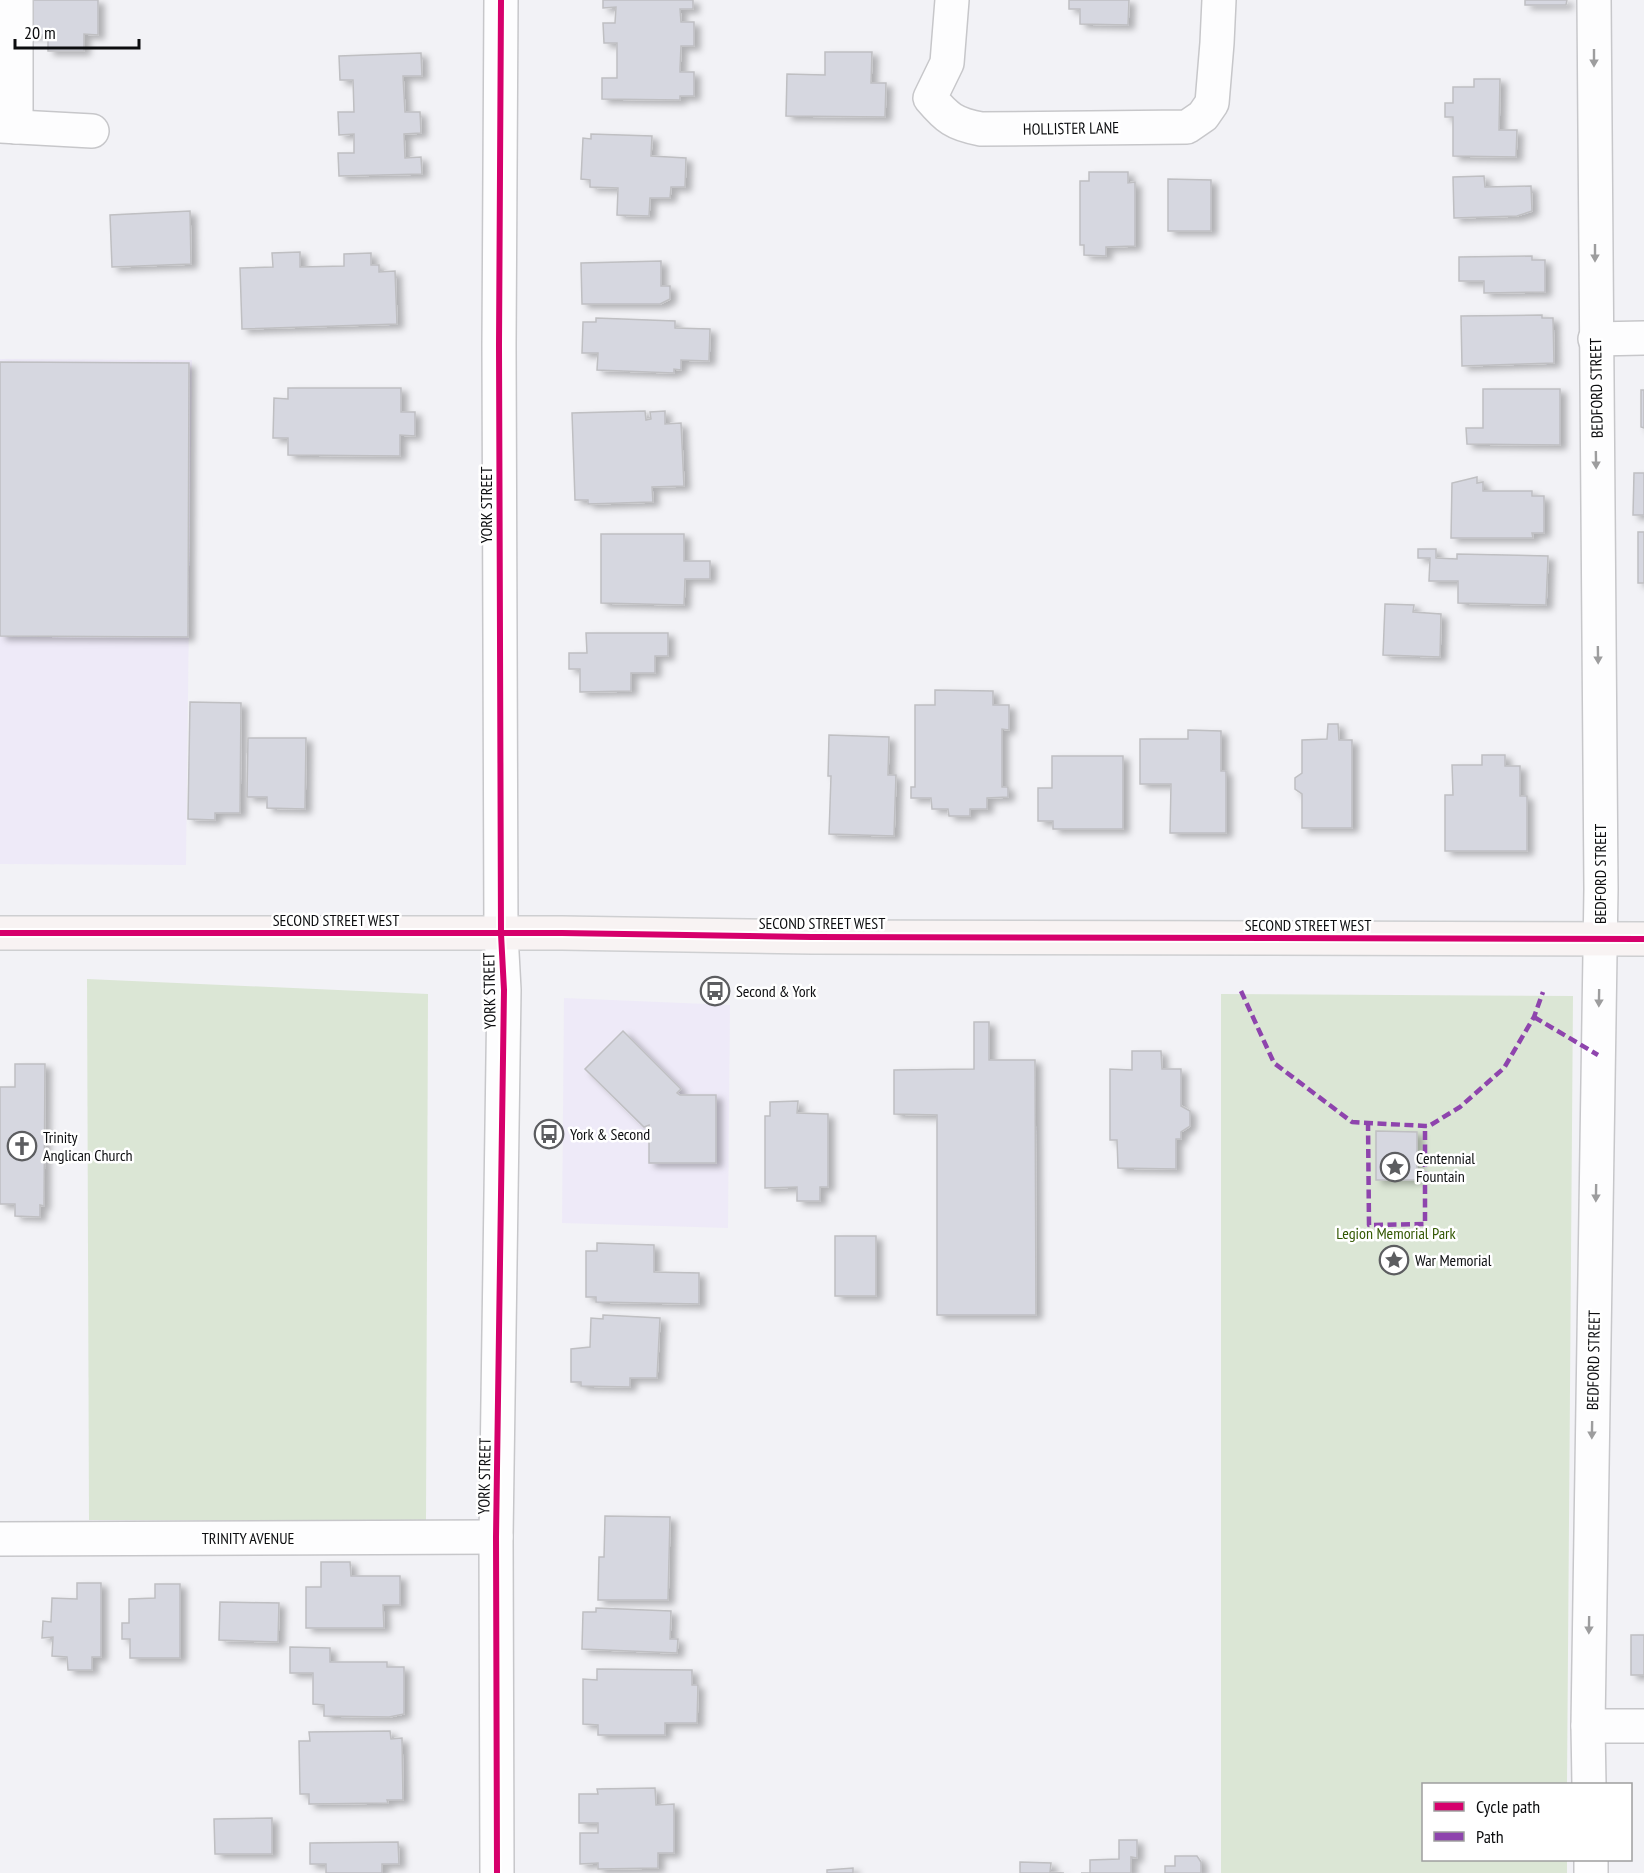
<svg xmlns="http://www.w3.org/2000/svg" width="1644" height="1873" viewBox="0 0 1644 1873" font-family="'PT Sans Narrow',sans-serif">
  <defs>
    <filter id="shadow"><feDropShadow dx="6" dy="4" stdDeviation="3" flood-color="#0004"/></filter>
  </defs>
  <rect width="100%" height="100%" fill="#f2f2f6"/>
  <g fill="#eeeaf8">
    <polygon points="0,359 192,360 186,865 0,864"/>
    <polygon points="564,998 730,1005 728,1228 562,1223"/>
  </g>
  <g fill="#dbe6d5">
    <polygon points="87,979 428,994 426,1521 89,1520"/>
    <polygon points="1221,994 1573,996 1567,1784 1424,1784 1424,1860 1567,1860 1567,1873 1221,1873"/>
  </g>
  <g fill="#d6d7e0" stroke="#bfbfc2" stroke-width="1.5" filter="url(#shadow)">
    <polygon points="19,0 98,0 98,35 84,34 84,51 48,51 48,35 19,35"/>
    <polygon points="603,0 693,0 693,9 680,9 681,22 694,22 694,46 681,46 680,68 680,72 694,72 694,96 680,96 680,100 602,99 602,78 617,78 617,43 604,43 603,23 615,23 616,7 603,8"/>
    <polygon points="1069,0 1129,0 1128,25 1080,24 1080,9 1069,9"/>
    <polygon points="1525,0 1567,0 1566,5 1525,5"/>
    <polygon points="825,52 872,52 871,83 886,83 885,117 786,116 787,74 825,75"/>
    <polygon points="421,53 422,76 403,76 405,112 420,112 421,133 404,134 405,158 421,157 422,174 339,176 338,153 354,153 354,134 339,135 338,112 354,112 353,80 340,80 339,56"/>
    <polygon points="1474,79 1500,79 1499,130 1517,130 1516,157 1453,156 1453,117 1445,117 1445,103 1453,103 1453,87 1474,87"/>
    <polygon points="591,134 652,136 651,156 686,158 685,187 671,187 670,198 650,198 649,216 617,215 618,188 590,187 590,180 581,179 583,138 591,139"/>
    <polygon points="1089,172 1128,172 1128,183 1135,182 1135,246 1106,247 1106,256 1084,255 1084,245 1080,245 1080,181 1089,181"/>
    <polygon points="1484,176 1485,187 1531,186 1532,211 1517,216 1454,218 1453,177"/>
    <polygon points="1168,179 1211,180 1211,231 1168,231"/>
    <polygon points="190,211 191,264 112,267 110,215"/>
    <polygon points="300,252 300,267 344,266 344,254 371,253 371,265 379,265 379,272 395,271 397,324 242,329 240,268 273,267 272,253"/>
    <polygon points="1532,256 1532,260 1545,260 1545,292 1484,293 1484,281 1459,281 1459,257"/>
    <polygon points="661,261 661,286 670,286 670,299 660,304 582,304 581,263"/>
    <polygon points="1542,315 1542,318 1553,318 1554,363 1462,366 1461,316"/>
    <polygon points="596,318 675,321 675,328 710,329 709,361 681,360 681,370 674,369 674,373 597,370 598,353 582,353 583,322 596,322"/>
    <polygon points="0,362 189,363 188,637 0,636"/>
    <polygon points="288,388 401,388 401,412 415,412 415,436 400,435 400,456 288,455 288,438 273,438 274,398 288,399"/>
    <polygon points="1483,389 1560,389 1560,445 1467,444 1466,428 1483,428"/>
    <polygon points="1641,390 1644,390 1644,428 1641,427"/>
    <polygon points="645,411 646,420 651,419 650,412 665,411 665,424 681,423 684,486 652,487 653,502 588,504 588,500 575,500 572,413"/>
    <polygon points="1634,473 1644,473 1644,515 1633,515"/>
    <polygon points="1477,477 1477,483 1483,482 1483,491 1532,491 1532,496 1544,496 1544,533 1532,533 1533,538 1451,538 1452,483"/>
    <rect x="1638" y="532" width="6" height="51"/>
    <polygon points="601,534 684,534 684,561 710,561 710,579 685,579 684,605 601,603"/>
    <polygon points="1418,549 1436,549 1436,558 1457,559 1457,554 1548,556 1546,605 1458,603 1458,581 1429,581 1430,558 1418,558"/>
    <polygon points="1385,604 1414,605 1413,612 1441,614 1440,657 1383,655"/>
    <polygon points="586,633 668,633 668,656 655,656 655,673 631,673 631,691 580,692 580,669 569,669 569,653 587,653"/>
    <polygon points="935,690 993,691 993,705 1009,705 1009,730 1002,729 1002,787 1008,787 1008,797 987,798 987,809 970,809 970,816 949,816 948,809 932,809 931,798 911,798 911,787 915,787 915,705 935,705"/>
    <polygon points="190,702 241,703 240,813 215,813 215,820 188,819"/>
    <polygon points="1328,724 1338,724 1339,740 1352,740 1352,828 1302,828 1302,794 1295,789 1295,778 1302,773 1302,740 1327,739"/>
    <polygon points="1188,730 1221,731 1221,771 1226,771 1226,833 1170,833 1171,784 1140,784 1140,739 1188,739"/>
    <polygon points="829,735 889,737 888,775 896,775 894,836 829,834 831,776 828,776"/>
    <polygon points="248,738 306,738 305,809 267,808 267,797 247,797"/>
    <polygon points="1482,755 1505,755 1505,766 1520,766 1520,796 1527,796 1527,851 1445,851 1445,795 1453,795 1452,765 1482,765"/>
    <polygon points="1052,756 1123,756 1123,829 1053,829 1053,821 1038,821 1038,788 1052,788"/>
    <polygon points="974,1022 989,1022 989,1060 1035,1060 1036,1315 937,1315 937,1115 894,1114 894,1070 974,1069"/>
    <polygon points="623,1031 681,1089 677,1093 680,1095 716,1095 716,1163 649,1163 649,1125 644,1127 585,1069"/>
    <polygon points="1132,1051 1161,1051 1162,1069 1181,1069 1181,1106 1190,1111 1190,1126 1181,1132 1181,1139 1176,1139 1176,1169 1118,1168 1117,1140 1110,1140 1110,1069 1132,1070"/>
    <polygon points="15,1064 45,1064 44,1206 40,1205 40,1217 15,1216 15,1204 0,1204 0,1087 15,1087"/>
    <polygon points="798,1101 797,1113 828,1114 828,1187 820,1187 820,1201 797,1201 797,1187 765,1188 765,1116 770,1116 770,1102"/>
    <polygon points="1376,1131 1417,1132 1417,1180 1376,1180"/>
    <rect x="835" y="1236" width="41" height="60"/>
    <polygon points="597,1243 654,1245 654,1272 699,1273 699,1304 596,1302 596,1297 586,1297 586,1251 597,1251"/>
    <polygon points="603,1315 660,1318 657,1378 630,1378 630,1387 581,1386 581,1382 571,1382 571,1349 590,1347 591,1318 603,1319"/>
    <polygon points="605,1516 670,1517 668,1600 598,1600 599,1557 604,1557"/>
    <polygon points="321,1562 350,1562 351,1576 400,1576 400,1605 383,1605 384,1628 306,1628 306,1587 321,1587"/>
    <polygon points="77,1583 101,1583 101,1657 92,1657 92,1670 68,1670 67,1657 52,1656 53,1637 42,1638 43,1621 51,1622 52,1598 77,1599"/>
    <polygon points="155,1584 180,1584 180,1658 130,1658 130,1639 122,1639 122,1623 129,1623 129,1599 155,1598"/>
    <polygon points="220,1602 279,1603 278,1642 219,1640"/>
    <polygon points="596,1608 671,1611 670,1639 678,1639 677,1653 582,1649 583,1612 596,1612"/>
    <rect x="1631" y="1635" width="13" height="40"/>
    <polygon points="290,1647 330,1648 330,1662 387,1662 387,1667 404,1667 404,1714 389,1717 324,1716 324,1705 313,1704 313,1673 290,1673"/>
    <polygon points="597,1669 692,1670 692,1685 698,1685 697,1723 665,1723 665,1735 598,1735 598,1725 583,1724 583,1679 597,1680"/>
    <polygon points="390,1731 391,1739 402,1738 403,1800 387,1800 388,1803 309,1804 309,1794 300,1794 299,1741 310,1741 309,1732"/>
    <polygon points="655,1788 656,1805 674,1804 674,1853 658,1853 658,1868 598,1869 598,1863 580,1864 580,1833 598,1833 598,1823 579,1823 579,1794 598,1794 597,1789"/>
    <polygon points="272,1818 272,1854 215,1854 214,1819"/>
    <polygon points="1119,1840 1137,1840 1137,1858 1131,1857 1131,1873 1081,1873 1090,1873 1090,1860 1119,1859"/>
    <polygon points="398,1842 399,1864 382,1864 382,1873 326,1873 326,1864 310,1864 310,1843"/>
    <polygon points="1175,1856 1197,1856 1201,1862 1201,1873 1165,1873 1165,1866 1175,1866"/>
    <polygon points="1020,1862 1051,1863 1050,1872 1064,1873 1020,1873"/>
    <polygon points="853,1868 853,1873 827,1873 827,1870"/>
  </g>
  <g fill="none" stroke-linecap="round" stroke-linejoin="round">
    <g stroke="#c7c7ca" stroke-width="36">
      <g id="minor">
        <polyline points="16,0 16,127"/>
        <path d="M952,0L947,63L930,98C947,118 954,124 981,129L1187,127L1203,116L1212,103L1217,43L1219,0"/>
        <polyline points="0,126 92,131"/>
        <polyline points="1595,339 1644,338"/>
        <polyline points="0,1539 496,1537"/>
        <polyline points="1588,1726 1644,1726"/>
        <polyline points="1589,1784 1588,1726 1601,889 1594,0"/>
        <polyline points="1591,1860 1591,1873"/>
        <polyline points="497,1873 496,1537 504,990 501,934 499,345 501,0"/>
      </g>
    </g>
    <g stroke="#cecfd1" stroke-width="36">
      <polyline id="major" points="0,933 562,933 812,937 1644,939"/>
    </g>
    <use href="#minor" stroke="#fdfdfe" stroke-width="33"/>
    <use href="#major" stroke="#f8f3f3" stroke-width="33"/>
    <g stroke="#8e44ad" stroke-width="4.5" stroke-dasharray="9 4.5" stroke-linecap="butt">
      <polyline points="1241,991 1274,1063 1352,1122 1425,1126 1429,1126 1460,1107 1504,1068 1534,1017 1543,992"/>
      <polyline points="1534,1017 1598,1055"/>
      <polyline points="1368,1122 1369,1225 1425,1224 1425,1126"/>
    </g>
    <g stroke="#fff" stroke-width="10">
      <g id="cycleway">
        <polyline points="0,933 562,933 812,937 1644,939"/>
        <polyline points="497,1873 496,1537 504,990 501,934 499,345 501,0"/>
      </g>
    </g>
    <use href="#cycleway" stroke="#d6006c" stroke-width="6"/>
  </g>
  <defs><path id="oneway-solid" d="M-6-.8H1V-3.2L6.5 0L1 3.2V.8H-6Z" transform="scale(1.5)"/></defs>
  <g fill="#9d9d9e">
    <use href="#oneway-solid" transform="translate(1594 58) rotate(90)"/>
    <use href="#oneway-solid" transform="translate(1595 253) rotate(90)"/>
    <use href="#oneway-solid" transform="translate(1596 460) rotate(89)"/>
    <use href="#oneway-solid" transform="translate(1598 655) rotate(89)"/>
    <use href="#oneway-solid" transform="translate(1599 998) rotate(91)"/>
    <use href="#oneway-solid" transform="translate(1596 1193) rotate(91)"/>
    <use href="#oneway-solid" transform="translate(1592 1430) rotate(91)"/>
    <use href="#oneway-solid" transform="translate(1589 1625) rotate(91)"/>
  </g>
  <defs>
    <g id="bus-ring" transform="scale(1.5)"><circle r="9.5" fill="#fff" stroke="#5c5d60" stroke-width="1.5"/><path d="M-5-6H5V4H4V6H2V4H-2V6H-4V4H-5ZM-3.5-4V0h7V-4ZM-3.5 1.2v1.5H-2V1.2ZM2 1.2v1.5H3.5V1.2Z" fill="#5c5d60"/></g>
    <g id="church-ring" transform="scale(1.5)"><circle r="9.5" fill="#fff" stroke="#5c5d60" stroke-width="1.5"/><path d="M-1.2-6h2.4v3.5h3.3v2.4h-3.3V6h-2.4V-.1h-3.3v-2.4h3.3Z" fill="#5c5d60"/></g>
    <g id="sight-ring" transform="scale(1.5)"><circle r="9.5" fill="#fff" stroke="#5c5d60" stroke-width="1.5"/><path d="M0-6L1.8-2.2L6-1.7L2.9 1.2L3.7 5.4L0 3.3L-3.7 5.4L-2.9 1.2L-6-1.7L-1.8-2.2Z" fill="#5c5d60"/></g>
  </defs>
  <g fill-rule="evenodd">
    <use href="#bus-ring" x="715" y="991"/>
    <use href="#bus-ring" x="549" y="1134"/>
    <use href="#church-ring" x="22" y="1146"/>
    <use href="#sight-ring" x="1395" y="1167"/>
    <use href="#sight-ring" x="1394" y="1260"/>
  </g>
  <g text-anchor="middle" stroke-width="5" stroke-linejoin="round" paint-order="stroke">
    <g font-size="16" fill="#0c0d0f" stroke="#fff">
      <text transform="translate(1071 128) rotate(-1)" y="6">HOLLISTER LANE</text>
      <text transform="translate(1596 388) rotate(-91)" y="6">BEDFORD STREET</text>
      <text transform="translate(486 505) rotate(-90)" y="6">YORK STREET</text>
      <text transform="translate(1600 874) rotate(-90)" y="6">BEDFORD STREET</text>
      <text x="336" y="926">SECOND STREET WEST</text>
      <text x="822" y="929">SECOND STREET WEST</text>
      <text x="1308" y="931">SECOND STREET WEST</text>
      <text transform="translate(489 991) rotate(-91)" y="6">YORK STREET</text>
      <text transform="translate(1593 1360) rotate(-89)" y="6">BEDFORD STREET</text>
      <text transform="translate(484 1476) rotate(-89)" y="6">YORK STREET</text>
      <text x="248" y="1544">TRINITY AVENUE</text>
    </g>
    <g font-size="16" fill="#0c0d0f" stroke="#fff" text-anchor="start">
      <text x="736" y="997">Second &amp; York</text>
      <text x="570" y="1140">York &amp; Second</text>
      <text x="43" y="1143">Trinity<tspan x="43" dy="18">Anglican Church</tspan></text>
      <text x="1416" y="1164">Centennial<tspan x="1416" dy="18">Fountain</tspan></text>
      <text x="1415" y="1266">War Memorial</text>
    </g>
    <g font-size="16" fill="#325700" stroke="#fff">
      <text x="1396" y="1239">Legion Memorial Park</text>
    </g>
  </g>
  <rect x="1422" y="1783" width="210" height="78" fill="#ffffff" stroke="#9e9e9f" stroke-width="1.5"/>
  <rect x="1434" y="1802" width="30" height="9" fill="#d6006c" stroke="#9e9e9f" stroke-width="1.5"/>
  <text x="1476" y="1813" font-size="18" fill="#0c0d0f">Cycle path</text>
  <rect x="1434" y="1832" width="30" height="9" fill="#8e44ad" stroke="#9e9e9f" stroke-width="1.5"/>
  <text x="1476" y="1843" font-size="18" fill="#0c0d0f">Path</text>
  <path d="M15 39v9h124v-9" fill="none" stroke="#0c0d0f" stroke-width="3"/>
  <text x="24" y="39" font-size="18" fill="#0c0d0f" stroke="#ffffff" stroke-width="4.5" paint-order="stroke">20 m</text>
</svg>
